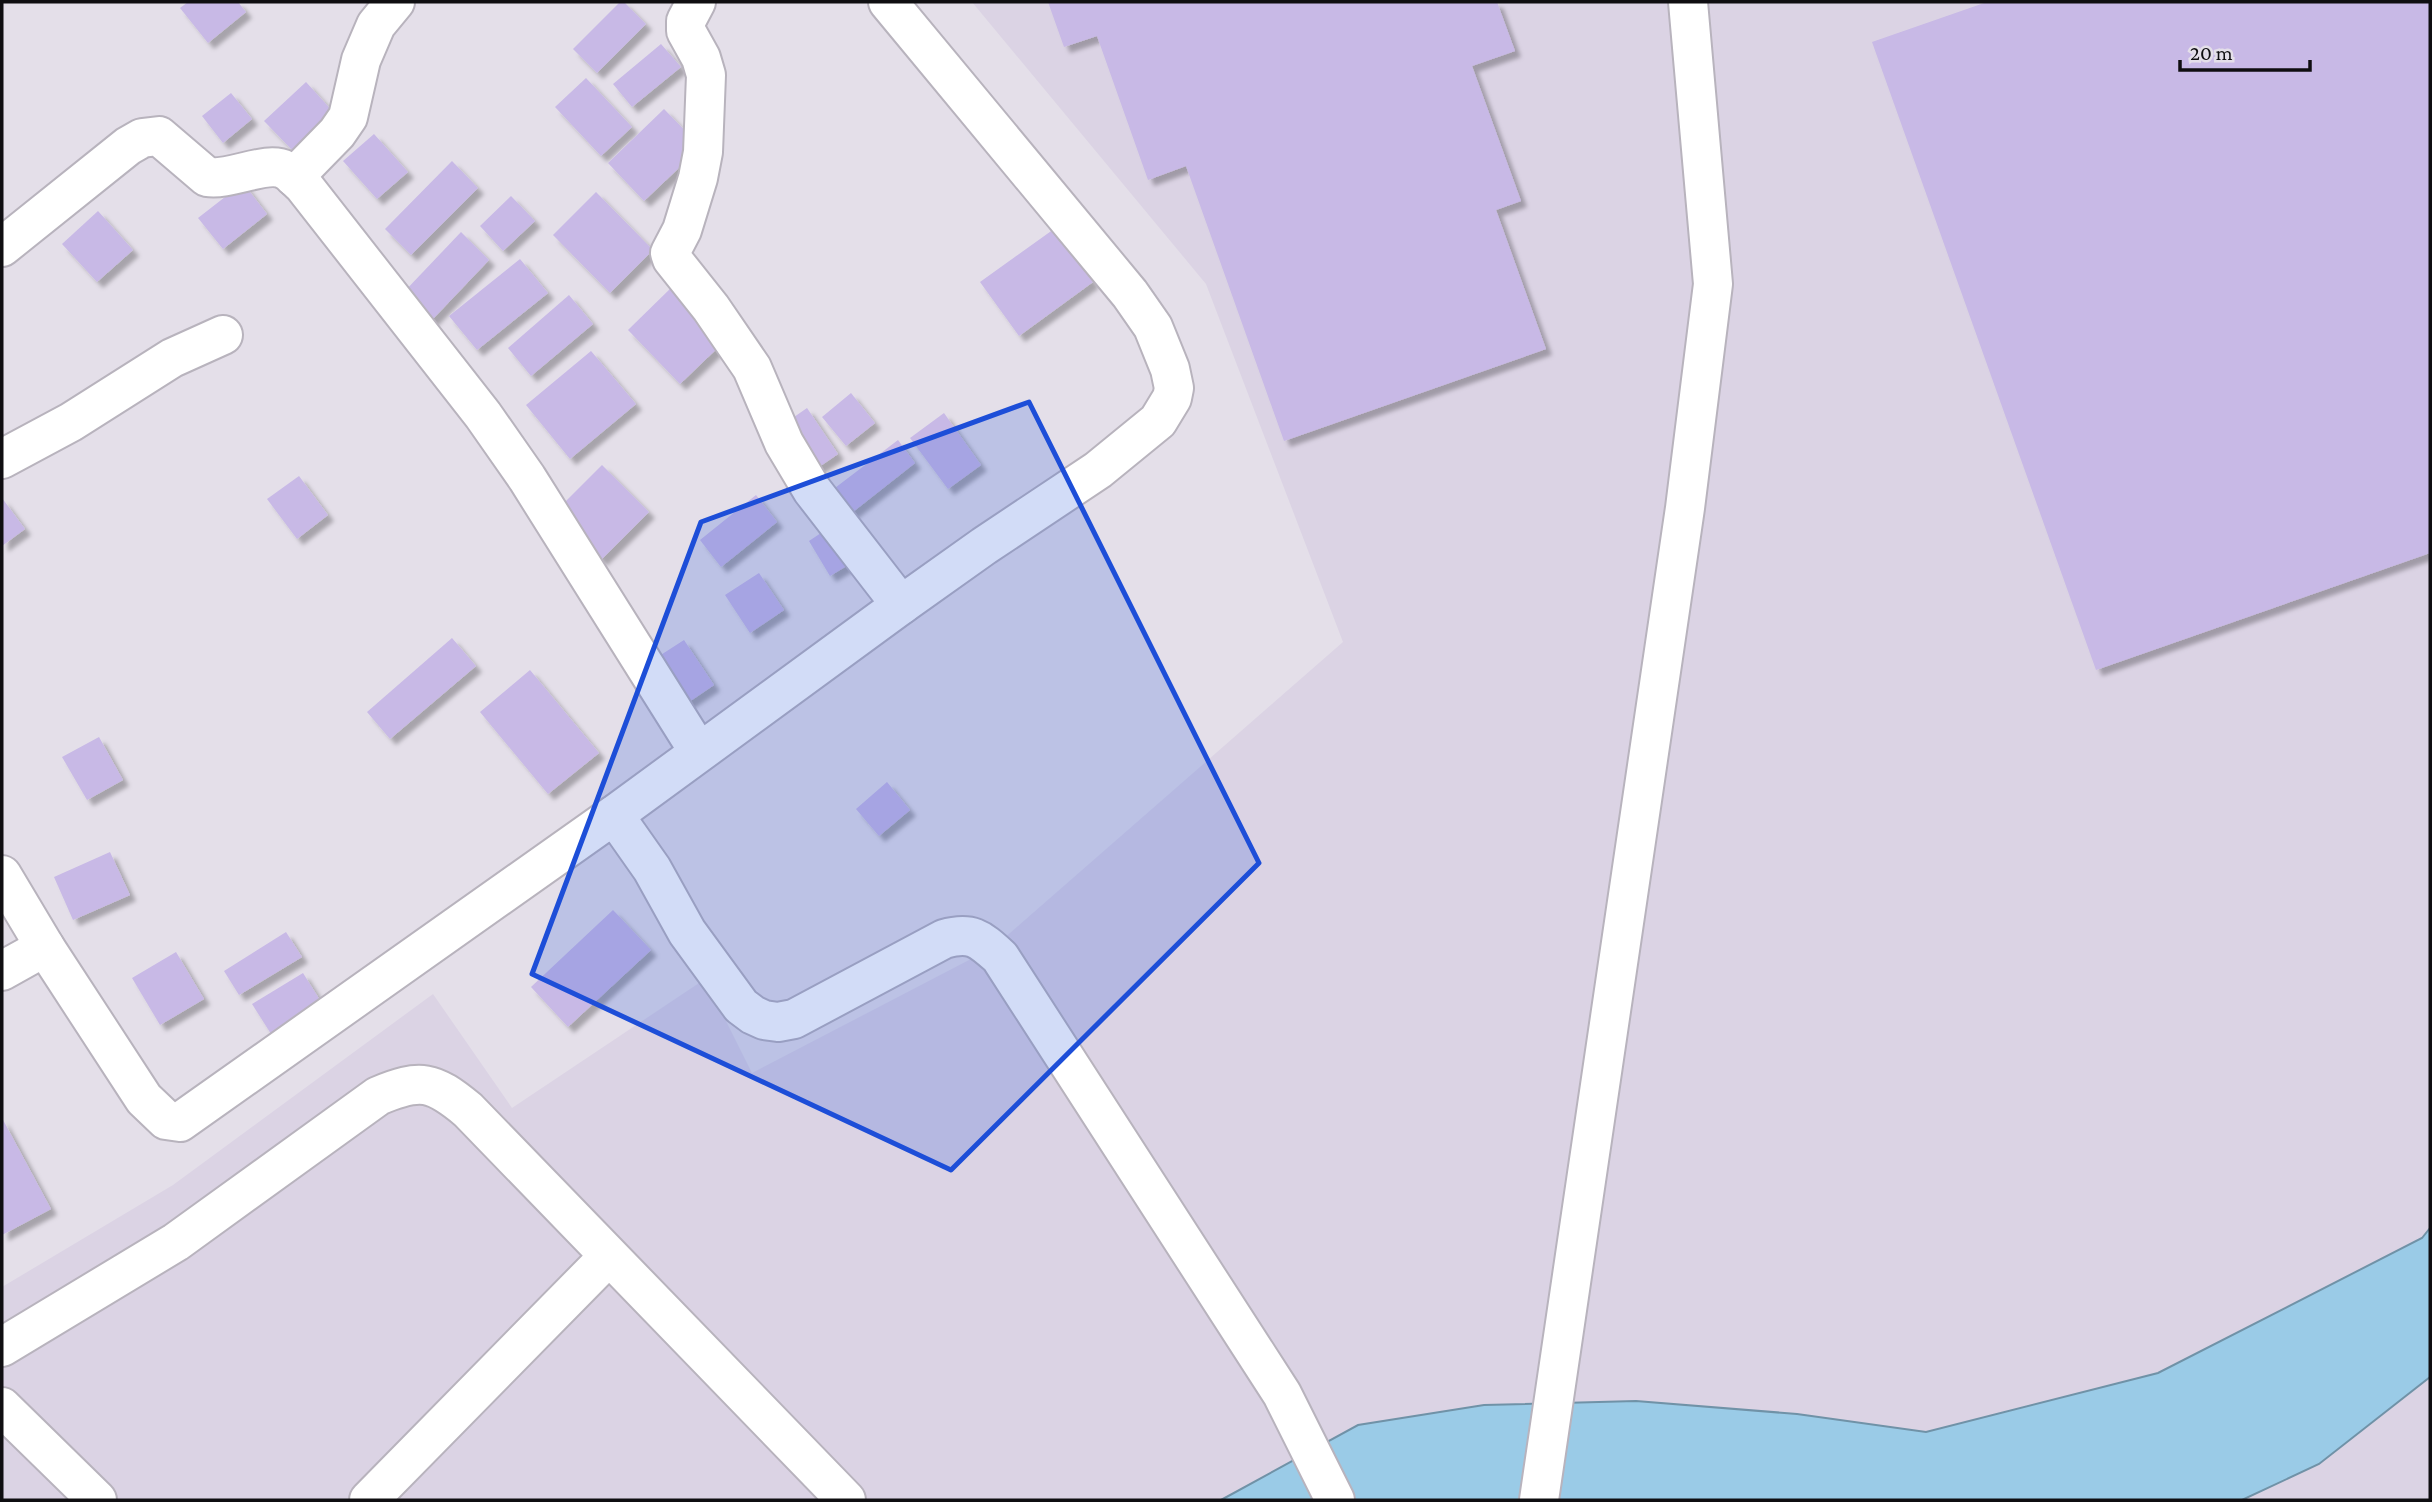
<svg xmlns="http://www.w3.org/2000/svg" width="2432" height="1502" viewBox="0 0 2432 1502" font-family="'Crimson Pro',serif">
  <defs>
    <filter id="shadow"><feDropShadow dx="6" dy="6" stdDeviation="2" flood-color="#0004"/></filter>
  </defs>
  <rect width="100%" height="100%" fill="#e4dfe9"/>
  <polygon fill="#dbd3e4" points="972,2 2430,2 2430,1500 2,1500 2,1287 173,1185 433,994 512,1108 705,979 752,1073 994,947 1343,642 1206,284"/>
  <polygon fill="#9acbe7" stroke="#7092a7" stroke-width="2" points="2430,1228 2430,1377 2319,1464 2242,1500 1221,1500 1358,1425 1484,1405 1636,1401 1797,1414 1926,1432 2158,1373 2422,1238"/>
  <g fill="#c8b9e6" filter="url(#shadow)">
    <polygon points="188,2 238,2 246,12 208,43 180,8"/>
    <polygon points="620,2 624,2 646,24 597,73 573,49"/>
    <polygon points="1048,2 1497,2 1515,51 1472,66 1521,201 1496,210 1546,349 1284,441 1186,166 1148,180 1097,36 1064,47"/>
    <polygon points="1987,2 2430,2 2430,553 2096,670 1872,42"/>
    <polygon points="661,44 681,67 632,107 613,84"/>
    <polygon points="586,78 632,127 601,156 555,107"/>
    <polygon points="306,82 336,115 295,153 264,121"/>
    <polygon points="231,93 252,119 223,143 202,116"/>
    <polygon points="664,109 701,147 644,201 608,163"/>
    <polygon points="374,134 408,172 377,199 343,161"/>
    <polygon points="452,161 478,188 411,255 385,229"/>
    <polygon points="243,183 267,214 223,249 198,218"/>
    <polygon points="596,192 653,250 610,293 553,235"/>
    <polygon points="511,196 535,221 503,251 480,226"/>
    <polygon points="98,211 133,250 97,282 62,244"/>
    <polygon points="1054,229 1093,282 1019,336 980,282"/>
    <polygon points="461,232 489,260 431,321 403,293"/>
    <polygon points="520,259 548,293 477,350 449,316"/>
    <polygon points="675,284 727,339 680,384 628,330"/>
    <polygon points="569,295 593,324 531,376 508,348"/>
    <polygon points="591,351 636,404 570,459 526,405"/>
    <polygon points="851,393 875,423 846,446 822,417"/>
    <polygon points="807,408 838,454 816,469 784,424"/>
    <polygon points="944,413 981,465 948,489 910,438"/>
    <polygon points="898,440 915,463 849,515 831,491"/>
    <polygon points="602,465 649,512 601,560 554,513"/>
    <polygon points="299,476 328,515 297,539 267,499"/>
    <polygon points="756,495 777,522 721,567 700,540"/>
    <polygon points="2,498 25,529 2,546"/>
    <polygon points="836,523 858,559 830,576 809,541"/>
    <polygon points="759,573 784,610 750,633 725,595"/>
    <polygon points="452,638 476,666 390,739 367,712"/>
    <polygon points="684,640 714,685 683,706 653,660"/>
    <polygon points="530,670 599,753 548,794 480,712"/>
    <polygon points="99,737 123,780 87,800 62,757"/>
    <polygon points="887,782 910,810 879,836 856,809"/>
    <polygon points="110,852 130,895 73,920 54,877"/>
    <polygon points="613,910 651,950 568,1027 531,987"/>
    <polygon points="286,932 302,957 239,995 224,971"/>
    <polygon points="176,952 204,999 160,1025 132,978"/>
    <polygon points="303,973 323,1005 273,1037 252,1004"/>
    <polygon points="2,1118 51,1209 2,1235"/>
  </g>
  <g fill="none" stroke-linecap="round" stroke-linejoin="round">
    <g stroke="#b8b3bd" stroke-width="42">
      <g id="minor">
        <polyline points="696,2 686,21 686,31 701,58 706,75 703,152 698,178 682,230 670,253 672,259 711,308 752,368 784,443 812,490 901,605"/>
        <polyline points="294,177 337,133 348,117 361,60 376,25 395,2"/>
        <path d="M2,247L128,146L142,138L159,136L207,177C230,181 267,160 285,170C292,173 297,180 303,185L483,415L527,478L699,752"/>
        <polyline points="2,459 71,422 172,358 223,335"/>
        <polyline points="614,815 901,605 984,546 1098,470 1158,421 1172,398 1174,388 1170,369 1153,327 1130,294 888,2"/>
        <path d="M2,875L45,947L144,1099L166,1120L180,1122L614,815L652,869L687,932L741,1006L753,1015L764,1020L778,1022L794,1019L944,939C972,931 980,939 1000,957L1282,1394L1335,1500"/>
        <polyline points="2,971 45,947"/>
        <path d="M2,1347L176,1242L378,1096C421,1078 433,1081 468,1110L846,1500"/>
        <polyline points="2,1407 97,1500"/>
        <polyline points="369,1500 608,1257"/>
        <polyline points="1539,1500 1685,508 1713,284 1688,2"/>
      </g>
    </g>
    <use href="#minor" stroke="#fff" stroke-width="38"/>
  </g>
  <path fill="#1d4ed8" fill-opacity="0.2" stroke="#1d4ed8" stroke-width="5" stroke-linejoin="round" d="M1029,402L1259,863L951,1170L532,974L701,522Z"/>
  <rect width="2432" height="1502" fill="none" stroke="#0f0e11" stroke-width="7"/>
  <path d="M2180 60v10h130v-10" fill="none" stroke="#0f0e11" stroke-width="3.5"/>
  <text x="2190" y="60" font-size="21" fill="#0f0e11" stroke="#e4dfe9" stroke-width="5" paint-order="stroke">20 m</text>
</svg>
